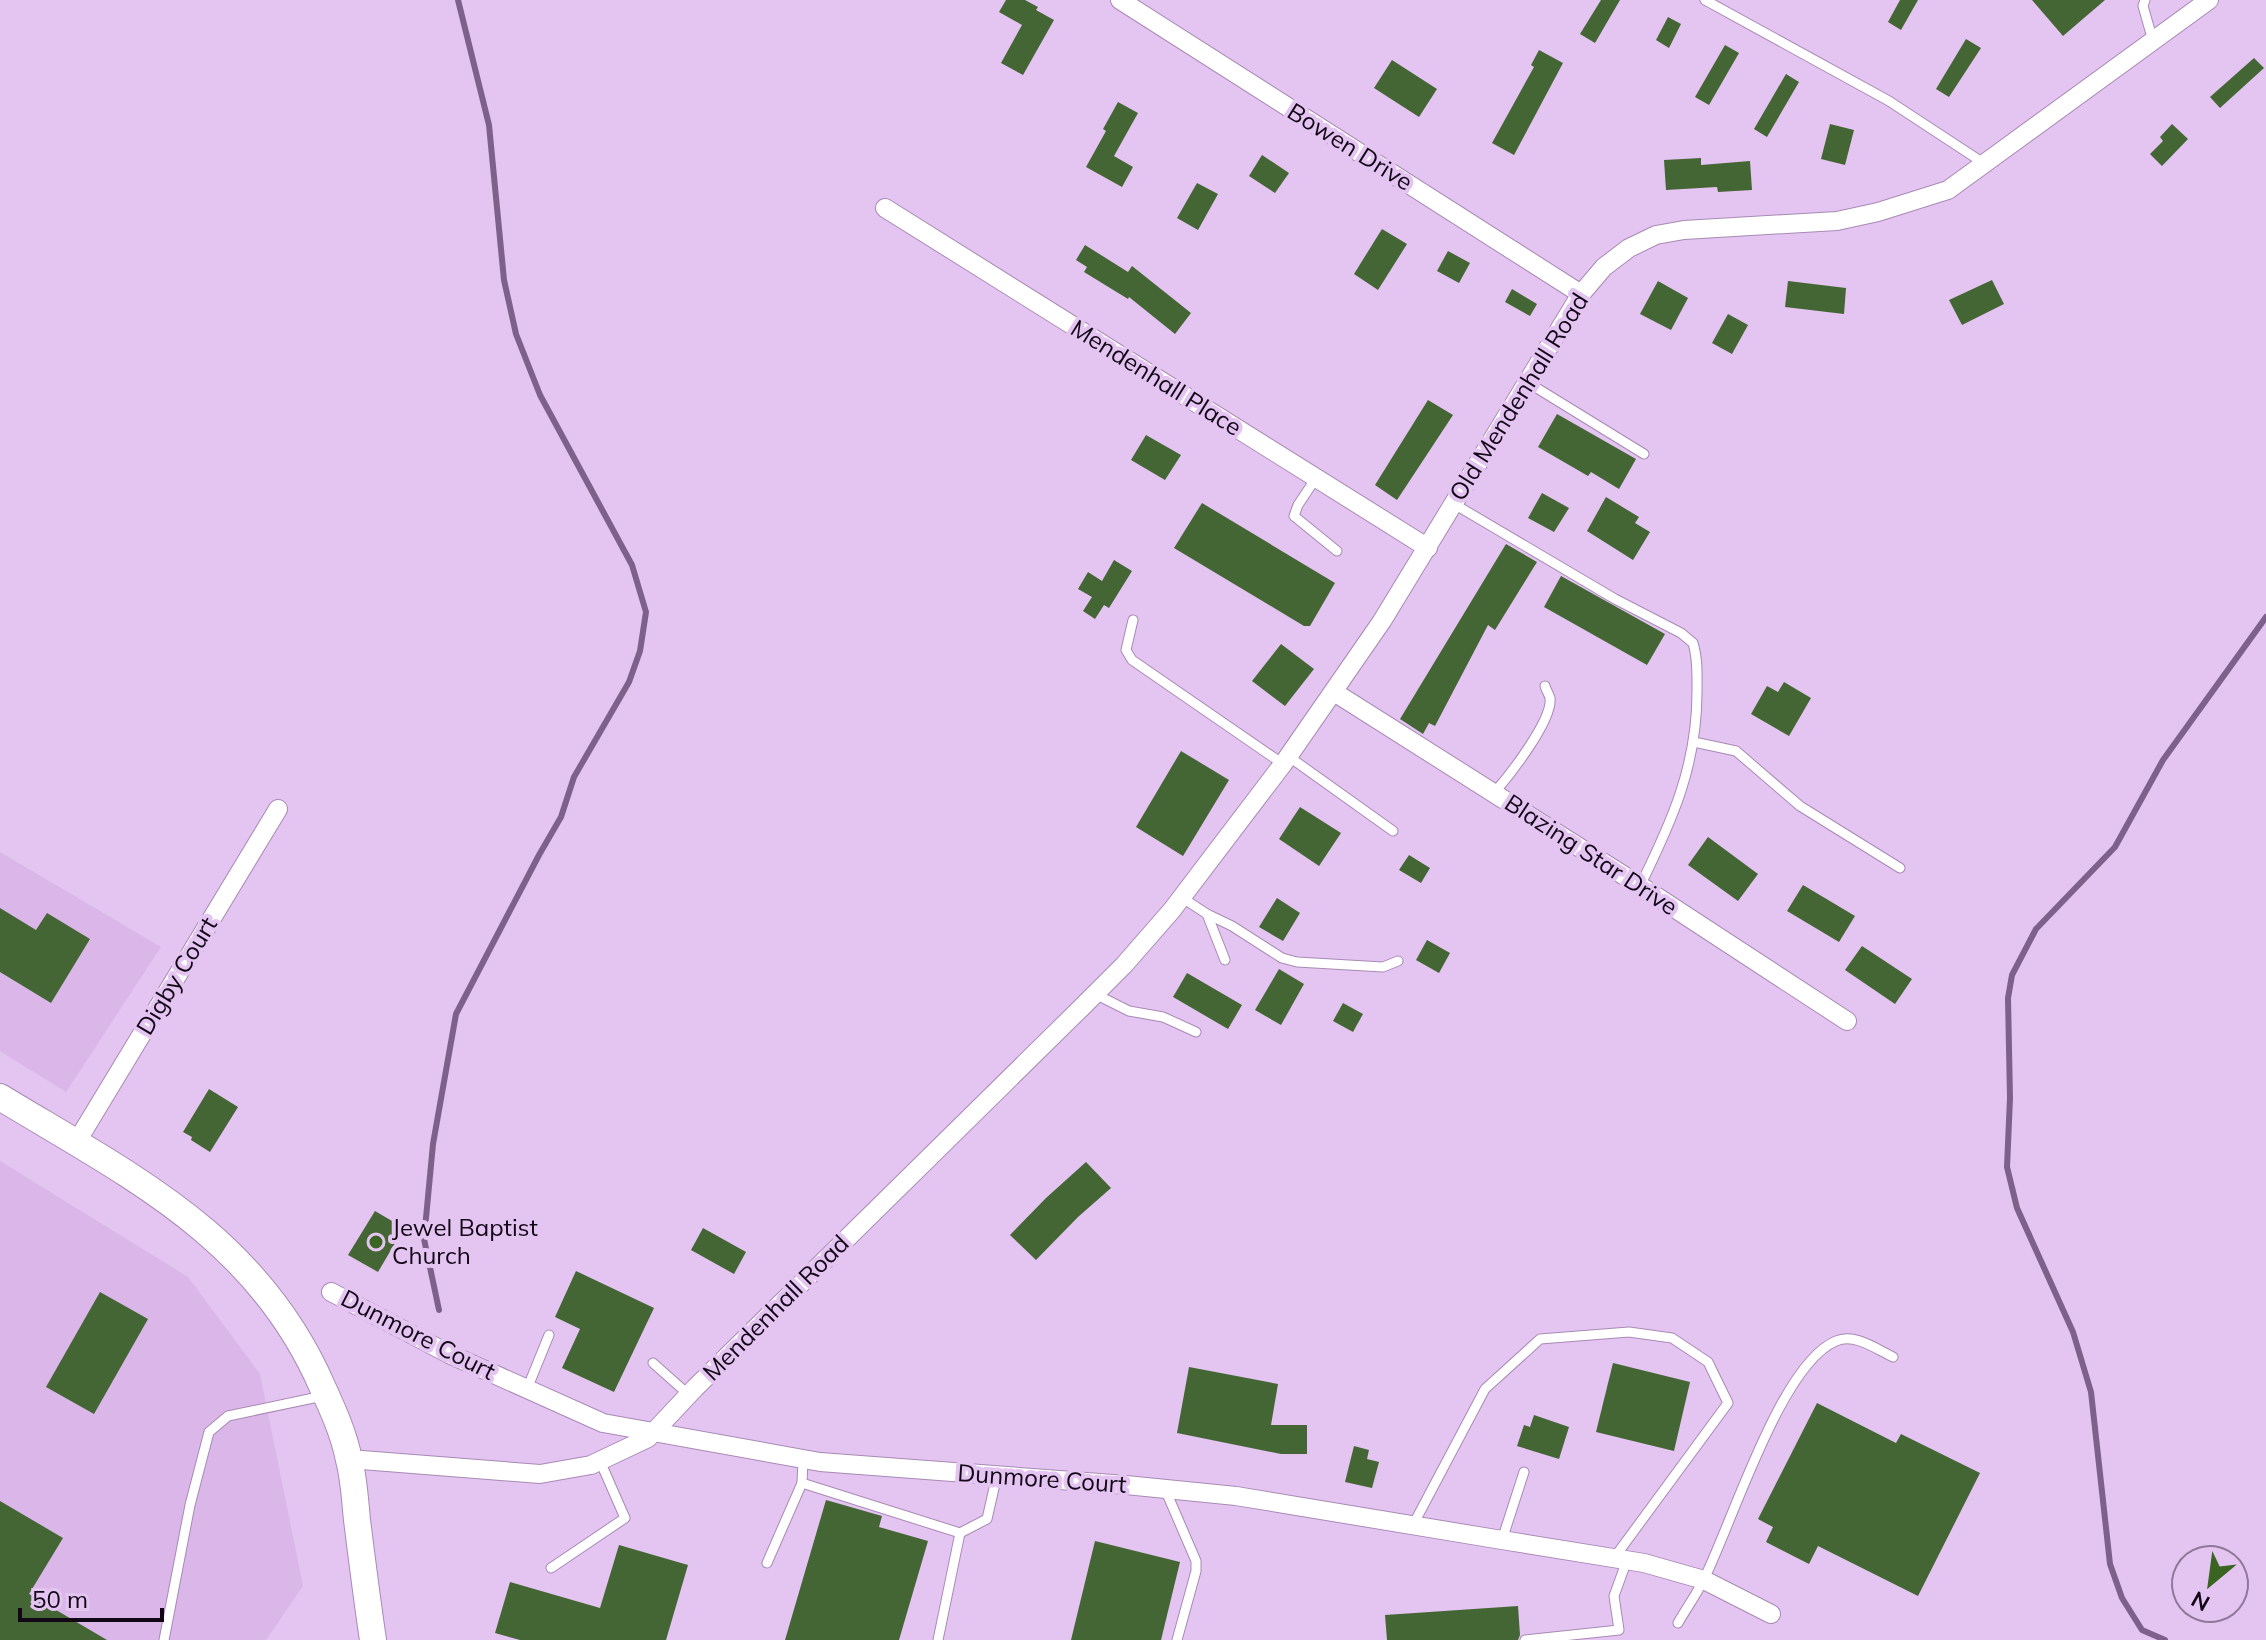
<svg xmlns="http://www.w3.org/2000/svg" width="2266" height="1640" viewBox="0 0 2266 1640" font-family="Mulish,sans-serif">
  <rect width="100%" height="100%" fill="#e4c4f1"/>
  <g fill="#dab6e9">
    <polygon points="0,852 161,947 66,1092 0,1051"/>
    <polygon points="0,1161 188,1277 260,1374 303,1586 266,1640 0,1640"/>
  </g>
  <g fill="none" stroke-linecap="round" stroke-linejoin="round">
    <g stroke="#7e618a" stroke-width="6">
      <polyline points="439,1310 424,1239 433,1144 456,1014 539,855 561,817 574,777 629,682 640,651 646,612 632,565 540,395 516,334 504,280 489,125 458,0"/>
      <polyline points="2165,1640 2142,1630 2122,1598 2110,1564 2091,1392 2073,1332 2017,1208 2007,1167 2010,1098 2008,998 2012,975 2036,929 2115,847 2163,760 2266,617"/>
    </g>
  </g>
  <g fill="#446634">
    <polygon points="1006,0 1025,0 1038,7 1036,10 1054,20 1023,75 1001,63 1022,25 999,12"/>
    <polygon points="1601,0 1620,0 1595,43 1580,34"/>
    <polygon points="1900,0 1918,0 1901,30 1888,22"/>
    <polygon points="2032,0 2105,0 2063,36"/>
    <polygon points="1668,17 1681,24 1669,48 1656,40"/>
    <polygon points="1966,39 1981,48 1949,97 1936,89"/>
    <polygon points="1725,45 1739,53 1709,105 1695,97"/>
    <polygon points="1539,50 1563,63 1514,155 1492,143 1534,67 1531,65"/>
    <polygon points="2254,58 2264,68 2220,108 2210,97"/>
    <polygon points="1392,60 1437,89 1419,117 1374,88"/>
    <polygon points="1786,74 1799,82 1767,137 1754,129"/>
    <polygon points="1118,102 1138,113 1114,156 1133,167 1122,187 1086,167 1106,131 1103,129"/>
    <polygon points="1830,124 1854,130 1845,165 1821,159"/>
    <polygon points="2172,124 2188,139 2162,166 2150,154 2163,141 2160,137"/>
    <polygon points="1262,155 1289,173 1275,193 1249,176"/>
    <polygon points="1701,158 1701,165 1750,161 1752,190 1718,192 1717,187 1666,190 1664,160"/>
    <polygon points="1197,183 1218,194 1198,230 1177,218"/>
    <polygon points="1382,229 1407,244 1378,290 1354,274"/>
    <polygon points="1085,245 1128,272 1132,266 1191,313 1175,334 1129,297 1128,299 1084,272 1087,267 1076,260"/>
    <polygon points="1448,251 1470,263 1459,283 1437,271"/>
    <polygon points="1992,280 2004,304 1962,325 1949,300"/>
    <polygon points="1658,281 1688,298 1671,330 1640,314"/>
    <polygon points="1788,281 1846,288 1844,314 1785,307"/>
    <polygon points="1512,289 1537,304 1530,316 1505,302"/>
    <polygon points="1728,314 1748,325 1732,354 1712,343"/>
    <polygon points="1428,400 1453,415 1397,500 1375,485"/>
    <polygon points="1557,414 1636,459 1619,489 1591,472 1588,476 1538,447"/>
    <polygon points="1146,435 1181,455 1165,480 1131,460"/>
    <polygon points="1542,493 1569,508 1554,532 1528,518"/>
    <polygon points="1606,497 1639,517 1635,523 1650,532 1633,560 1587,531"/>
    <polygon points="1202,503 1335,583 1310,626 1304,626 1174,548"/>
    <polygon points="1506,544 1537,562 1495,630 1488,625 1435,726 1429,723 1423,734 1400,719"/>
    <polygon points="1114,560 1132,571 1109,608 1104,605 1095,619 1083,611 1092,597 1078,589 1088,572 1102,581"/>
    <polygon points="1561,576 1665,634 1647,665 1544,607"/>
    <polygon points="1281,644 1314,669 1285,706 1252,681"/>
    <polygon points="1784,682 1811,698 1789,736 1751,714 1767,686 1778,692"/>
    <polygon points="1181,751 1229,780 1183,856 1136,827"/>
    <polygon points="1300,807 1341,833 1319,866 1279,839"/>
    <polygon points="1708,837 1758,874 1738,901 1688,865"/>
    <polygon points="1409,855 1430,868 1421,883 1399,870"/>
    <polygon points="1803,885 1855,916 1839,942 1787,911"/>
    <polygon points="1277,898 1300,913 1283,941 1259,927"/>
    <polygon points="0,908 36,930 47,913 90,939 51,1003 0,972"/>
    <polygon points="1427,940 1450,953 1439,973 1416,960"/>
    <polygon points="1862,946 1912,979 1895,1004 1845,970"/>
    <polygon points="1279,969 1304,984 1281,1025 1255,1010"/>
    <polygon points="1187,973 1242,1005 1228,1029 1173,997"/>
    <polygon points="1343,1003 1363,1014 1353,1032 1333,1021"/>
    <polygon points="209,1089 238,1107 210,1152 191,1140 192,1137 183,1132"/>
    <polygon points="1086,1162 1111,1188 1078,1217 1036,1260 1010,1235 1046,1198"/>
    <polygon points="375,1211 404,1228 378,1272 348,1255"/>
    <polygon points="703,1228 746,1252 734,1274 691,1250"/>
    <polygon points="576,1271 654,1308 614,1392 562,1368 580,1329 555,1317"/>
    <polygon points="100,1292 148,1319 94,1414 46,1387"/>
    <polygon points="1613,1363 1690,1382 1674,1451 1596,1432"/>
    <polygon points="1189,1367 1278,1384 1271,1425 1307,1425 1307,1454 1281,1454 1177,1433"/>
    <polygon points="1817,1403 1896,1443 1901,1434 1980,1473 1918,1596 1818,1546 1809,1564 1766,1542 1773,1527 1758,1519"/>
    <polygon points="1534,1415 1569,1427 1559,1459 1517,1446 1524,1425 1530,1427"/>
    <polygon points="1354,1446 1369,1450 1367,1459 1379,1462 1372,1488 1345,1482"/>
    <polygon points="826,1500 882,1516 879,1527 928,1541 899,1640 785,1640"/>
    <polygon points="0,1501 63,1538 29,1594 107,1640 0,1640"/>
    <polygon points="1095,1541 1180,1562 1161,1640 1071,1640"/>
    <polygon points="619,1545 688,1565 666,1640 520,1640 495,1633 510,1582 600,1608"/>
    <polygon points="1518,1606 1520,1635 1518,1640 1387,1640 1385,1615"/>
  </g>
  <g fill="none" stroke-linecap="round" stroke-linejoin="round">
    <g stroke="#a88ab4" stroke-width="11">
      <g id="service">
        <polyline points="1705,0 1889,101 1985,164"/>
        <polyline points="2145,0 2143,6 2153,41"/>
        <polyline points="1527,382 1644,454"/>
        <polyline points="1316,478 1298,505 1294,516 1337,551"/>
        <path d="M1454,504L1615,599L1681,633L1693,643C1698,659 1697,676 1697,692C1697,766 1672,821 1640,886"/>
        <polyline points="1133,620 1126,650 1132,660 1283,764"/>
        <polyline points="1694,742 1736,751 1800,806 1900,868"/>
        <polyline points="1288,756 1393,831"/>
        <path d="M1494,793C1509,776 1553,720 1550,698C1550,697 1545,687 1545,686"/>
        <polyline points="1181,897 1207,914 1225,960"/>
        <polyline points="1207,914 1232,926 1282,958 1297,962 1383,967 1398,961"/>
        <polyline points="1095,994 1129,1011 1163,1017 1196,1032"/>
        <polyline points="653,1363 689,1395"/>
        <polyline points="527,1389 549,1335"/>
        <polyline points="802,1483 960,1533"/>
        <polyline points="1165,1489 1196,1561 1196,1571 1177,1640"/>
        <polyline points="1413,1525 1485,1389 1540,1339 1629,1332 1672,1338 1708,1362 1728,1403 1614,1558"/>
        <polyline points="1502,1540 1524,1472"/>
        <polyline points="767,1563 802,1483 803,1459"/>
        <polyline points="551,1568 625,1518 600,1461"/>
        <path d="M1678,1623C1686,1609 1696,1595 1703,1581C1731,1527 1780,1364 1836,1341C1855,1333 1876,1349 1893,1357"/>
        <polyline points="164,1640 190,1505 209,1432 228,1416 323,1396"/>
        <polyline points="938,1640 960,1533 987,1519 997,1475"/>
        <polyline points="1525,1640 1619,1630 1614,1596 1627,1560"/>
      </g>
    </g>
    <g stroke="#a88ab4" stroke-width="20">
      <g id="minor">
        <polyline points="1120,0 1581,294"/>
        <polyline points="885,208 1428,548"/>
        <polyline points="1334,692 1642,887 1847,1021"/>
        <polyline points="76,1143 278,809"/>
        <polyline points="331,1292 449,1354 603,1423 820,1462 1126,1485 1236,1496 1502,1540 1644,1563 1704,1580 1771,1614"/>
        <polyline points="349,1459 540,1474 591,1465 648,1438 695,1388 1081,1008 1124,965 1172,910 1283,764 1382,621 1581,294 1604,267 1629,248 1656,235 1684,230 1837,221 1878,212 1948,190 2209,0"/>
      </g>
    </g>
    <g stroke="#a88ab4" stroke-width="28">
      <path id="secondary" d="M0,1097C132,1177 257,1237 322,1386C333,1410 344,1434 349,1460C354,1479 355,1500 357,1520C362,1560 367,1600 373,1640"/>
    </g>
    <use href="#service" stroke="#fff" stroke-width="9"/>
    <use href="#minor" stroke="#fff" stroke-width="18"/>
    <use href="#secondary" stroke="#fff" stroke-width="26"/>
  </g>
  <circle fill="#396421" stroke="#e4c4f1" stroke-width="3" cx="376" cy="1242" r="8"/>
  <g text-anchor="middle" stroke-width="8" stroke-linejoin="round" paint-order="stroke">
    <g font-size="24" fill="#110716" stroke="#e4c4f1">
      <text transform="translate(1350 147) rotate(32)" y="8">Bowen Drive</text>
      <text transform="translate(1156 378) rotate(32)" y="8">Mendenhall Place</text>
      <text transform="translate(1519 397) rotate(-58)" y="8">Old Mendenhall Road</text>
      <text transform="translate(1591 855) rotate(33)" y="8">Blazing Star Drive</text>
      <text transform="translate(177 976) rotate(-59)" y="8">Digby Court</text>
      <text transform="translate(776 1308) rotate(-45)" y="8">Mendenhall Road</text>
      <text transform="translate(418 1335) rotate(27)" y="8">Dunmore Court</text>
      <text transform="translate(1042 1479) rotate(4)" y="8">Dunmore Court</text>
    </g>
    <g font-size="24" fill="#110716" stroke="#e4c4f1" text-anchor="start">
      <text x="392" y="1236">Jewel Baptist<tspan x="392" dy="28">Church</tspan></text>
    </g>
  </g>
  <g transform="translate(2210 1584) rotate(209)"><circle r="38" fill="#e4c4f1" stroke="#907899" stroke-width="2"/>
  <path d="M0-6L14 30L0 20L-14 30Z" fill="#396421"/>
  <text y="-12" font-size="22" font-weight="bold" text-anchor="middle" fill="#110716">N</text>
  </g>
  <path d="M20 1608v12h142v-12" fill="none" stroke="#110716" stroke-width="4"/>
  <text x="32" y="1608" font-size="24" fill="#110716" stroke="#e4c4f1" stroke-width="6" paint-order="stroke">50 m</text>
</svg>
